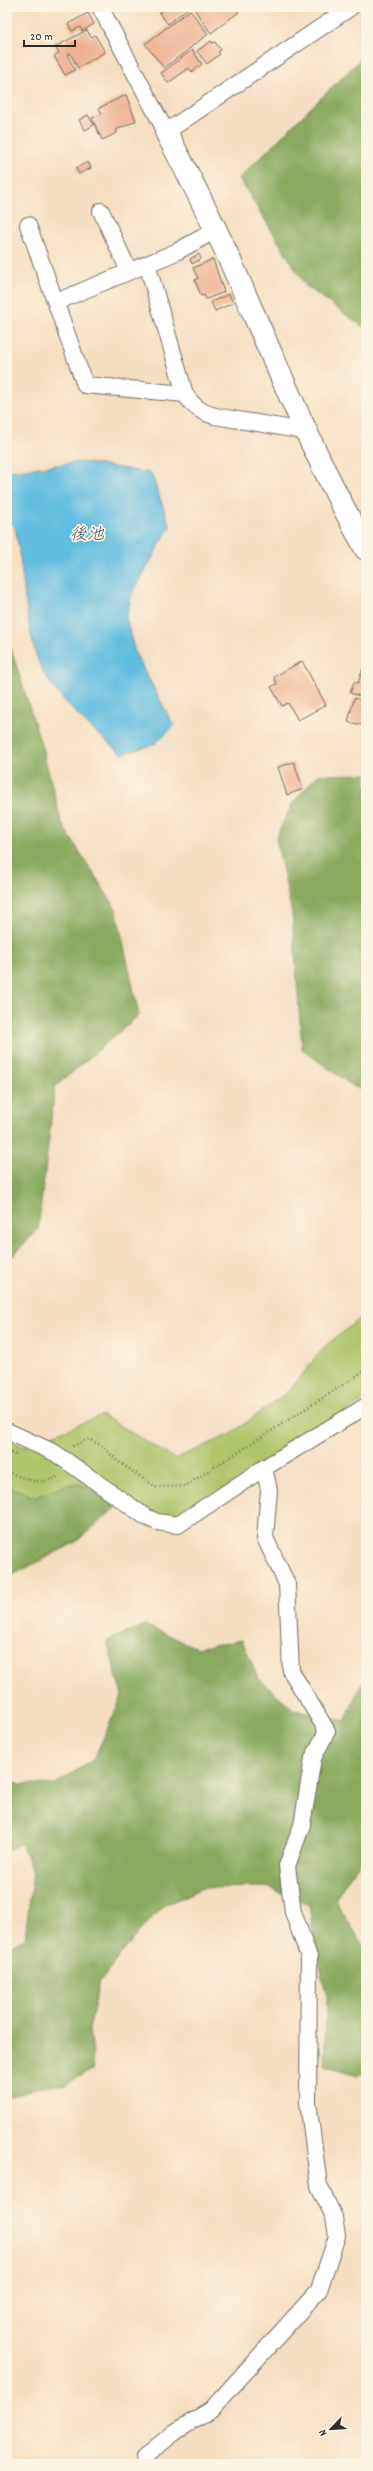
<svg xmlns="http://www.w3.org/2000/svg" width="373" height="2471" viewBox="0 0 373 2471" font-family="Dekko,'Klee One',sans-serif">
  <rect width="100%" height="100%" fill="#fcf5e5"/>
  <filter id="ink" filterUnits="userSpaceOnUse"><feTurbulence type="fractalNoise" baseFrequency=".025" numOctaves="2"/><feDisplacementMap in="SourceGraphic" scale="8" xChannelSelector="R" yChannelSelector="G"/><feConvolveMatrix kernelMatrix="1 2 1 2 8 2 1 2 1" color-interpolation-filters="sRGB"/></filter>
  <filter id="wash" filterUnits="userSpaceOnUse"><feTurbulence type="fractalNoise" baseFrequency=".012" numOctaves="4" result="noise"/><feDisplacementMap in="SourceGraphic" scale="16" xChannelSelector="R" yChannelSelector="G"/><feGaussianBlur stdDeviation="0.9" result="paint"/><feColorMatrix in="noise" values="0 0 0 0 0 0 0 0 0 0 0 0 0 0 0 0 0 1.4 0 .05"/><feComposite in="paint" operator="in"/></filter>
  <g filter="url(#wash)">
    <rect width="100%" height="100%" fill="#f4dec1"/>
    <polygon fill="#aec56a" stroke="#6c784a" points="366,1314 366,1399 177,1519 160,1518 127,1498 75,1543 15,1574 7,1575 7,1439 24,1447 102,1415 175,1459 231,1434 291,1389 324,1347"/>
    <g fill="#8aaa5e" stroke="#5a6a44">
      <polygon points="366,54 366,329 306,286 239,178"/>
      <polygon points="7,636 42,747 62,824 116,909 139,1015 55,1087 38,1229 7,1262"/>
      <polygon points="366,774 366,1089 354,1087 302,1049 292,913 276,838 293,802 318,775"/>
      <polygon points="69,1484 81,1484 115,1505 75,1541 14,1572 7,1573 7,1486 36,1497"/>
      <polygon points="145,1625 197,1648 242,1640 258,1678 294,1710 345,1721 361,1684 366,1682 366,1856 351,1874 335,1900 366,1950 366,2072 358,2075 324,2065 327,1996 316,1955 309,1905 267,1887 202,1888 163,1906 137,1934 100,1981 89,2030 94,2069 66,2084 35,2088 7,2098 7,1947 25,1938 33,1873 21,1843 7,1851 7,1783 54,1785 94,1759 122,1696 107,1641"/>
    </g>
    <path fill="#61bddf" stroke="#467485" d="M82,462L151,473L170,526L132,594L126,618L135,653L174,726L155,744L122,754C93,730 64,706 44,673C25,641 24,567 15,528L7,519V471Z"/>
    <g id="blocks">
      <g fill="#eeae8d">
        <polygon points="167,7 189,7 168,24 159,13"/>
        <polygon points="197,7 235,7 239,12 211,33 194,9"/>
        <polygon points="190,10 208,34 164,68 145,44"/>
        <polygon points="88,13 94,24 82,31 80,27 72,31 68,24"/>
        <polygon points="87,30 91,37 95,35 105,52 78,68 70,53 67,55 75,70 65,75 54,56 59,53 55,47"/>
        <polygon points="211,41 212,43 215,42 221,50 218,52 220,54 207,64 197,51"/>
        <polygon points="192,50 202,64 192,72 189,68 168,83 161,73"/>
        <polygon points="126,95 136,121 116,130 117,133 102,140 92,118 102,114 99,108"/>
        <polygon points="88,115 94,125 85,130 79,120"/>
        <polygon points="88,162 91,168 79,174 76,168"/>
        <polygon points="199,254 201,259 192,264 190,259"/>
        <polygon points="213,259 224,292 206,299 204,295 201,296 195,280 198,278 193,268"/>
        <polygon points="229,294 233,303 215,311 211,302"/>
        <polygon points="302,661 326,705 298,720 288,703 282,706 271,687 277,684 274,677"/>
        <polygon points="365,662 366,686 363,697 350,693 354,682 358,683"/>
        <polygon points="354,698 366,701 363,725 348,722"/>
        <polygon points="294,762 303,789 287,795 278,767"/>
      </g>
    </g>
  </g>
  <g filter="url(#ink)">
    <use href="#blocks" fill-opacity="0" stroke="#716a60" stroke-width="1"/>
    <g fill="none" stroke-linecap="round" stroke-linejoin="round">
      <g stroke="#716a60" stroke-width="18">
        <g id="street">
          <polyline points="100,7 166,132 351,7"/>
          <polyline points="101,211 129,271"/>
          <polyline points="28,225 85,385 185,394"/>
          <path d="M147,264L185,394C193,406 200,412 215,416L304,431"/>
          <polyline points="56,302 176,252 216,230"/>
          <polyline points="7,1431 55,1453 146,1517 157,1522 178,1525 264,1468 366,1406"/>
          <polyline points="146,2464 144,2457 175,2432 211,2410 319,2290 337,2236 334,2217 319,2186 308,2102 309,1957 293,1912 287,1866 302,1825 313,1758 327,1731 291,1671 287,1584 265,1538 269,1490 264,1468"/>
        </g>
      </g>
      <g stroke="#716a60" stroke-width="24">
        <path id="secondary" d="M166,132C189,176 212,219 232,265C275,361 314,457 366,549"/>
      </g>
      <g stroke="#716a60" stroke-width="2.5" stroke-dasharray="1 3" stroke-linecap="butt">
        <polyline points="73,1446 89,1439 104,1447 116,1460 156,1487 185,1486 366,1370"/>
        <polyline points="7,1452 16,1455"/>
        <path d="M7,1471C23,1479 42,1487 59,1476"/>
      </g>
      <use href="#street" stroke="#fff" stroke-width="16"/>
      <use href="#secondary" stroke="#fff" stroke-width="22"/>
    </g>
  </g>
  <g text-anchor="middle" stroke-width="3.5" stroke-linejoin="round" paint-order="stroke">
    <g font-size="17" font-style="italic" fill="#3b5761" stroke="#fcf5e5">
      <text x="87" y="539">後池</text>
    </g>
  </g>
  <rect width="373" height="2471" fill="none" stroke="#fcf5e5" stroke-width="24"/>
  <g transform="translate(331 2429) rotate(245)" stroke="#fcf5e5" stroke-width="3" paint-order="stroke">
  <path d="M0-3L7 15L0 10L-7 15Z" fill="#2b2b2b"/>
  <text y="-6" font-size="11" font-weight="bold" text-anchor="middle" fill="#2b2b2b">N</text>
  </g>
  <path d="M24 40v6h51v-6" fill="none" stroke="#2b2b2b" stroke-width="2"/>
  <text x="30" y="40" font-size="12" fill="#2b2b2b" stroke="#fcf5e5" stroke-width="3" paint-order="stroke">20 m</text>
</svg>
